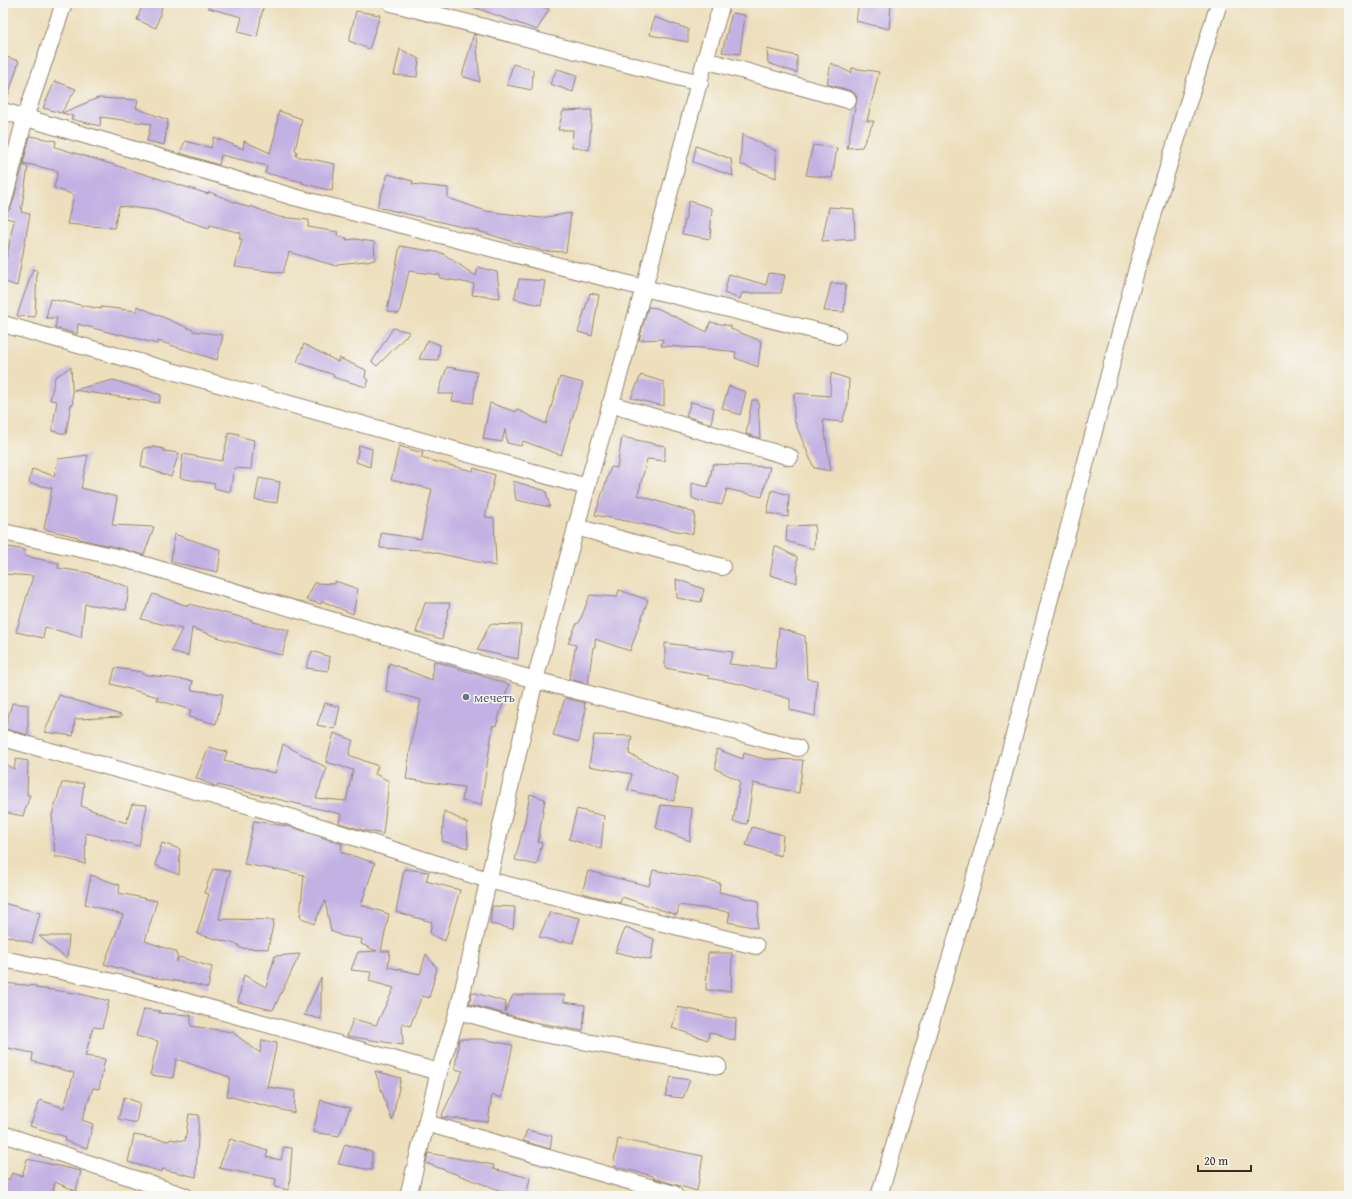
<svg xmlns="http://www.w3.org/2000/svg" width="1352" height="1199" viewBox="0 0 1352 1199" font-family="'Gentium Book Plus',serif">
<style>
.building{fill:#c3b1e3}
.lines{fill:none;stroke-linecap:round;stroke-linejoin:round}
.street-casing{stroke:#94846d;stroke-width:18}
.street{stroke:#fff;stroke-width:16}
.worship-dot{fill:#6b7280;stroke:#f6f6f2;stroke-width:1.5}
.labels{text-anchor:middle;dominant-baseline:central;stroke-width:3;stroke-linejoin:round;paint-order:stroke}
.worship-label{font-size:13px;fill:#5b616d;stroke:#f6f6f2;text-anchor:start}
</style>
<rect width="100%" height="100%" fill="#f6f6f2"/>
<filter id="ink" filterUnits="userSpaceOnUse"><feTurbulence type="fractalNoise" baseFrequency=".025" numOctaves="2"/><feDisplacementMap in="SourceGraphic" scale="8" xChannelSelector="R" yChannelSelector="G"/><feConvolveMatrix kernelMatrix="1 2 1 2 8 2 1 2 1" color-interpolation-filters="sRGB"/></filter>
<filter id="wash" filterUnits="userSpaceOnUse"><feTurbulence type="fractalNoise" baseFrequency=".012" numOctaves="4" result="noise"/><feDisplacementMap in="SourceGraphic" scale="16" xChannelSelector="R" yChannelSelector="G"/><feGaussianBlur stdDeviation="0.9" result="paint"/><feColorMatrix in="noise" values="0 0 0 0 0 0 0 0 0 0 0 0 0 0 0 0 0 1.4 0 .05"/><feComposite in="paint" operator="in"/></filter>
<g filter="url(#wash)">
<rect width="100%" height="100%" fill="#eddfbc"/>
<g id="blocks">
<g class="building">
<path d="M143 3H163L156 28 137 20Z"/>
<path d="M208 3H264L257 37 238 32 242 17 208 8Z"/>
<path d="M469 3H530L549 9 537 30 468 5Z"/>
<path d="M859 3H882L891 5 889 29 856 21Z"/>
<path d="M356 11 380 15 369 49 349 41Z"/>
<path d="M732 13 745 15 740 54 722 52Z"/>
<path d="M654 17 688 29V42L650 35Z"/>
<path d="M474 34 476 35 480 82 462 76Z"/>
<path d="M400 49 419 59 417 77 394 75Z"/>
<path d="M767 49 797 56V73L768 63Z"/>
<path d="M3 56 19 61 6 102 3 101Z"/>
<path d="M831 63 851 73 852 68 879 72 867 121H874L862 147 847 148 857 98 855 94 851 91 827 84Z"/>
<path d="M513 64 533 70 532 90 507 85Z"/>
<path d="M557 69 577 75 573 92 550 84Z"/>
<path d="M55 81 76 89 61 113 43 108Z"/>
<path d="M98 98 138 100 136 108 168 120 164 145 147 141 151 124 101 117 100 126 71 119 73 116 62 113Z"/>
<path d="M592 110 589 150 572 147 573 130H558L563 111Z"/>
<path d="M279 111 302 119 295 150 297 151 296 156 335 164 332 191 302 183 303 182 265 173 267 166 221 155 219 165 180 153 185 141 211 148 214 137 243 149 244 141 270 153 275 135Z"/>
<path d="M742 134 776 151V178L740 164Z"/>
<path d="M30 136 56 141 55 147 170 182 208 194 209 192 250 208V206L279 217 309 220 308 227 338 232 337 236 347 238 346 240 355 239 374 242 375 260 337 264 336 266 289 252 283 273 235 267 242 239H239L241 233 210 225 209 228 154 210 119 206 114 228 67 224 74 195 54 188 58 171 23 163Z"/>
<path d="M813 145 837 148 832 178 806 175Z"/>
<path d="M696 146 731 159 733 176 693 162Z"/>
<path d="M23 165 28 167 21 212 30 214 17 286 3 281V259H6L14 220 6 218V212L10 209 12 205Z"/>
<path d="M388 174 413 181 412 184 448 188V198L486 211 540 218 571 213 566 252 543 251 475 230 377 207Z"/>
<path d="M689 201 712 208 710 239 682 234Z"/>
<path d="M829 207 854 209 855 239 822 241Z"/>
<path d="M400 246 442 253 476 276 478 267 497 272 500 298 472 295 474 284 440 278V275L409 271 399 314 387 311Z"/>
<path d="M33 269 37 270 35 317 17 316Z"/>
<path d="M769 273 785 275 781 293H742L740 299 724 293 729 274 766 285Z"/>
<path d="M519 279 545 281 541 305 514 299Z"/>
<path d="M831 283 846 284 844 312 824 311Z"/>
<path d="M590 293 599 295 592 336 578 332Z"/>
<path d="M50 299 101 309V307L137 311V306L193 330V331L223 335 217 360 158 341V344L120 334 119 335 78 324 77 334 55 328 57 318H46Z"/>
<path d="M648 307 657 308 707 332 710 322 731 326V329L761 341 758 367 735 358 736 352 702 348 661 346 663 339 639 340Z"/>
<path d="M393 328 410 332 377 366 372 362Z"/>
<path d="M428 340 440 345 438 360 419 359Z"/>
<path d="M304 344 338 362 339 358 366 370 365 378 369 380 366 387 333 377 334 375 297 362Z"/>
<path d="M71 367 73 405 71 404 66 434 52 431 57 401 50 400 55 377Z"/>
<path d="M447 367 477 372 473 403 452 401 454 394H438Z"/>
<path d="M831 373 849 379 848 404 842 422 823 420 831 471 814 468 794 420V393L830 396Z"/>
<path d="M641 375 664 382V406L631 398Z"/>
<path d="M560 377 583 383 561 455 523 441 521 446 507 443 505 429 502 442 483 439 490 403 516 412V409L546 424Z"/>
<path d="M113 380 161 395 159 403 74 390Z"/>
<path d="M729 386 746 392 740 415 722 408Z"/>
<path d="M752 400H758L760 438 746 434Z"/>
<path d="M691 402 714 408 711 424 686 416Z"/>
<path d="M229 432 239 434 238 436 254 440 251 469 234 468 230 492 214 488 215 484 180 478 183 454 222 461Z"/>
<path d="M622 437 665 446V461L647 459 638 495 695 513 693 534 595 515 611 467 617 468Z"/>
<path d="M359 445 372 449 370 467 356 462Z"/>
<path d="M399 446 423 453 421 458 473 471 474 468 495 475 485 517 494 518 496 566 423 550 380 548 381 533 421 539 432 489 391 480Z"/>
<path d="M154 447 164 449V451L179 453 171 477 141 466 144 448Z"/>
<path d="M88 455 81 488 117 497 112 525 154 527 144 555 123 549 80 539H78V537L44 529 52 488 29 483 32 469 54 476 58 459Z"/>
<path d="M713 464 770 467 762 497 727 489 722 505 700 501 692 498V483L708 487Z"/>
<path d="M259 478 280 482 277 503 255 500Z"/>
<path d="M513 481 546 491 550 507 516 500Z"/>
<path d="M772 490 789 495 788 517 767 513Z"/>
<path d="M815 525 814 549 786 541 787 526Z"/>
<path d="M174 534 221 550 218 572 171 562Z"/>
<path d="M3 546 25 550 24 556 59 563 58 568 90 573V574L129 587 126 610 85 604 81 637 45 627 43 638 16 632 33 576 3 574Z"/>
<path d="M775 546 797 557V583L770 575Z"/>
<path d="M676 579 704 589 701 602 677 598Z"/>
<path d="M335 581 358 589 353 614 322 601 321 604 306 600 315 583 335 584Z"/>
<path d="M619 590 648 600 630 651 595 639V647H593L588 684 569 679 576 645 568 643 577 623H579L590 595 617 597Z"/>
<path d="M153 594 188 606 189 604 252 620V622L289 630 282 655 264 651 220 638 192 628 188 656 171 651 182 629 141 619Z"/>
<path d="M425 603H450L442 639 416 632Z"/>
<path d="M490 624 521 625 518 659 477 650Z"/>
<path d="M779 628 805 636 807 679 817 680 815 716 790 710V699L740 684 708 678 709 676 665 668V643L733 652 729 664 775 669Z"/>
<path d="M312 651 330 657 328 671 306 668Z"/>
<path d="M434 661 509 684 496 726 493 725 481 805 462 801 464 787 406 779 412 737 421 700 386 691 389 663 432 680Z"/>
<path d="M115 668 142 672V674L193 681 191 690 223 694 216 724 189 717 191 710 157 700 158 697 111 684Z"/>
<path d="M59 695 121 715V717L75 719 73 736 45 732Z"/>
<path d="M565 698 585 703 584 708H586L579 742 553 735Z"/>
<path d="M12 703 28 705V735L5 729Z"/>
<path d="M325 703 340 707 335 729 317 725Z"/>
<path d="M334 733 353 740 349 755 378 766 375 774 389 781 383 834 362 830 339 823 341 814 217 785V787L196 778 209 747 227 752 224 761 275 773 283 744 327 768 316 798 346 801 353 770 326 762Z"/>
<path d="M594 735 632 736 629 754 678 777 674 801 628 790 632 774 589 766Z"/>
<path d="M716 749 743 759 744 753 764 759 803 760 799 793 753 783 747 824 733 822 740 781 716 769Z"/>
<path d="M16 759 28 761 27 795H30L23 816 3 812V763L14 769Z"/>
<path d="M62 783H84L81 806 126 823 132 804 147 805 139 846 86 833 85 864 60 857H55L52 815Z"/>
<path d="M530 794 545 799 538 842 542 843 537 865 515 860 525 821Z"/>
<path d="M661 805 692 808 690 841 656 828Z"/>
<path d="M577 809 604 816 601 849 569 839Z"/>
<path d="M444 811 467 823 468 848 442 841Z"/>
<path d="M254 821 292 827 342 844 341 852 375 863 361 905 389 914 381 951H390L388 967 420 974 426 954 437 968 429 998 422 996 410 1026 402 1023 403 1045 347 1036 353 1019 376 1025 394 988 369 981 371 972 351 970 358 952 377 951 361 944 362 939 342 936 331 931 325 901 314 924 300 917 304 875 277 869V870L244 864Z"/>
<path d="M752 827 783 835 781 856 746 845Z"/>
<path d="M162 843 180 849 179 875 155 865Z"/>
<path d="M213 869 230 871 223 899 219 919 274 920 268 949 239 948V945L197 934 209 894 204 893Z"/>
<path d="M404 869 429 872 426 881 460 890 445 941 430 934 432 922 396 912Z"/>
<path d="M653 870 694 877 720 883 719 892 759 901 757 928 728 922 730 912 679 905 677 915 622 897 620 903 582 893 588 871 649 886Z"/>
<path d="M91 875 120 885 119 893 157 901 145 941 177 952V962L179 957 212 967 208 988 194 984 145 976 104 964 123 915 85 904Z"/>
<path d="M3 903 40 913 32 943 3 935Z"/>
<path d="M492 906 515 907 513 929 490 924Z"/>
<path d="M550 912 580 918 573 943 563 941V943L539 937Z"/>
<path d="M626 927 654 939 651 960 615 952Z"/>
<path d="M39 936H69L67 959Z"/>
<path d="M708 953H732L731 991 706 990Z"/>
<path d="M300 954 273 1010 238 1002 244 975 266 987 275 956Z"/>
<path d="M321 978V1019L304 1015Z"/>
<path d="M3 983 36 986V988L76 993 109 1001 102 1028 93 1027 85 1056 105 1059 99 1089 93 1088 82 1120 93 1124 87 1148 65 1141 66 1137 30 1126 40 1100 64 1108 74 1073 32 1061 33 1053 3 1047Z"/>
<path d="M472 992 506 1002 505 1012 513 995H565L564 1002 585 1005 583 1031 534 1022 469 1004Z"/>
<path d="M678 1007 736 1019 735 1041 709 1032 708 1040 672 1028Z"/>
<path d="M144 1009 160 1011 159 1013 191 1015V1026L232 1032 260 1053 262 1040 277 1043 267 1087 295 1091 294 1113 227 1096 230 1077 176 1059 173 1078 150 1075 158 1041 136 1036Z"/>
<path d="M459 1039H481L513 1045 501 1098 492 1095 488 1122 441 1117 463 1071 455 1069Z"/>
<path d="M375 1071 401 1078 392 1121Z"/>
<path d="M671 1077 690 1080 683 1098 665 1096Z"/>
<path d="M124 1097 140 1103 136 1123 118 1119Z"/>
<path d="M321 1100 350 1108 339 1136 313 1132Z"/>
<path d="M189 1114 199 1115 196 1177 162 1169V1172L128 1162 134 1135 169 1141 170 1139 185 1141Z"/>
<path d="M527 1130 552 1136 550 1149 523 1141Z"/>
<path d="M230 1139 268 1151 266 1157 281 1160 284 1147 292 1148 289 1190 275 1187 276 1179 219 1168Z"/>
<path d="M618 1139 703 1156 697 1191 653 1178V1176L613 1166Z"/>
<path d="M345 1144 372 1152V1170L338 1164Z"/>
<path d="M428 1153 494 1165 493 1169 530 1178 526 1196H515L426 1163Z"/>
<path d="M27 1159 81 1171 76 1191 55 1182 52 1196H3V1179L9 1180 12 1173 22 1176Z"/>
</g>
</g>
</g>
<g filter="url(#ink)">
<use href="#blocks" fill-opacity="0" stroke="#94846d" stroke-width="1"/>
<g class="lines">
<g class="street-casing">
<g id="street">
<path d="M391 3 700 83"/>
<path d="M705 60 848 100"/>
<path d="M3 111 294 197 644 288 837 336"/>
<path d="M3 203 25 118 64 3"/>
<path d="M3 324 587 487"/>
<path d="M610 404 790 457"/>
<path d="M576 527 722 567"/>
<path d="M3 532 121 558 535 680 798 748"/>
<path d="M3 738 287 816 488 880 756 946"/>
<path d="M3 959 123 984 439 1072"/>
<path d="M458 1011 538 1033 718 1066"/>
<path d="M426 1123 674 1194"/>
<path d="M3 1134 185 1196"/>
<path d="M408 1196 439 1072 458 1011 535 680 587 487 644 288 705 60 722 3"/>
<path d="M879 1196 992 819 1138 264 1219 3"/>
</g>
</g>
<use href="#street" class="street"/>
</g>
</g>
<circle class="worship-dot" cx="466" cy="697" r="4"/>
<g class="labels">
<g class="worship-label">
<text x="474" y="697">мечеть</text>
</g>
</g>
<rect width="1352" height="1199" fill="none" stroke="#f6f6f2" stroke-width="16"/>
<path d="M1198 1165v6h53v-6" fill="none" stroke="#3b2a1e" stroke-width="2"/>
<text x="1204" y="1165" font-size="12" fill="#3b2a1e" stroke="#f6f6f2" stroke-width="3" paint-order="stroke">20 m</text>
</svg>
